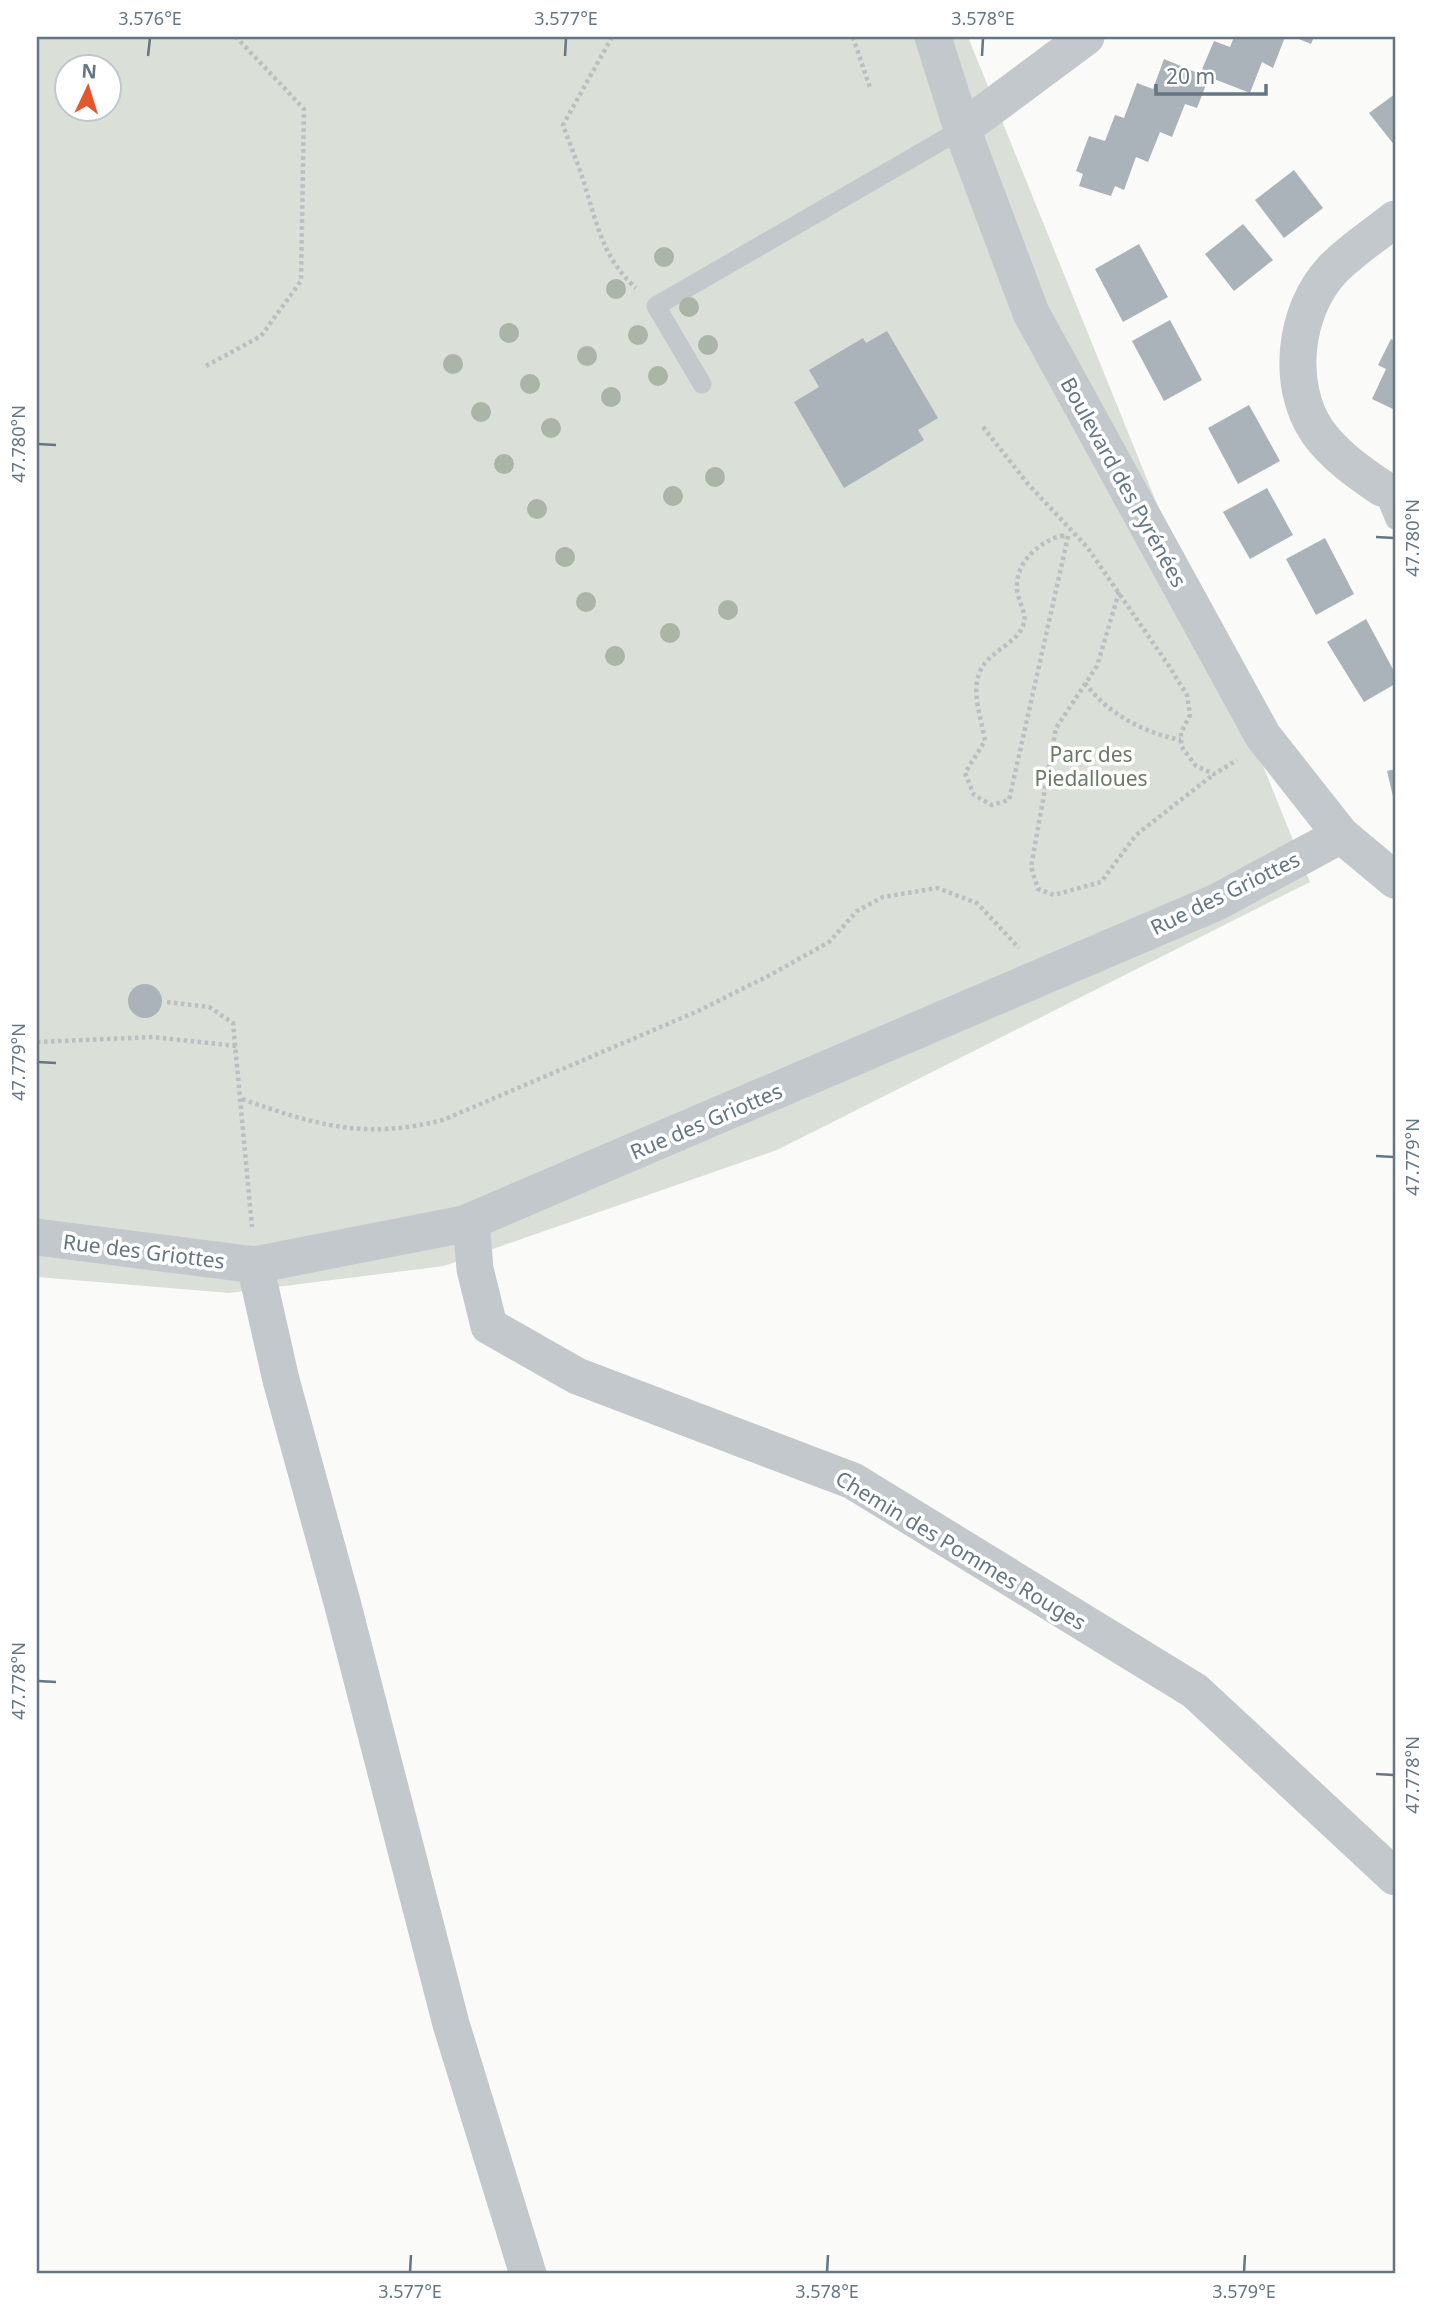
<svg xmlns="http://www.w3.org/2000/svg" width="1432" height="2311" viewBox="0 0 1432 2311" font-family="'Noto Sans',sans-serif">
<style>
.green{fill:#dadfd7;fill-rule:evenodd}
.building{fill:#aab3b9}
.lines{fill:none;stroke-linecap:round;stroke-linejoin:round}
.path{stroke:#bbbfc2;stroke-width:4.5;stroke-dasharray:3.5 3.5;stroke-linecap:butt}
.lane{stroke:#c3c8cc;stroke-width:19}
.street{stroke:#c3c8cc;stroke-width:37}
.tree{fill:#aab4a7}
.ticks{fill:none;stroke:#657683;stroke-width:2.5}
.labels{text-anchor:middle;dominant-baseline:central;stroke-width:7;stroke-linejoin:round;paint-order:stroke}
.street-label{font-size:21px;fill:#657683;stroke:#fff}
.park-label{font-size:21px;fill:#687a64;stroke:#fff}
.neatline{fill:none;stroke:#657683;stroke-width:2.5}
.ticks-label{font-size:18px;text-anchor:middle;fill:#657683}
</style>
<rect width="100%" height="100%" fill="#fafaf8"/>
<path class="green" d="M37 37H968L1310 882 777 1150 444 1266 229 1293 37 1277ZM66 66H108V108H66Z"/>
<g class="building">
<path d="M1234 37H1285L1273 68 1262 62 1250 93 1209 77 1197 108 1185 104 1172 137 1160 132 1148 162 1136 157 1124 190 1115 186 1111 196 1079 186 1083 174 1076 171 1089 136 1105 141 1115 115 1124 118 1137 83 1153 89 1164 59 1200 74 1214 41 1230 47Z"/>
<path d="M1294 37H1314L1311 44Z"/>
<path d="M1395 94V146L1369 113Z"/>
<path d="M1294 170 1323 208 1284 238 1255 200Z"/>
<path d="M1243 224 1273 260 1234 291 1205 254Z"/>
<path d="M1139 244 1168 297 1123 322 1095 269Z"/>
<path d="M1170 320 1202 380 1164 401 1132 341Z"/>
<path d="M887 331 938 418 918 430 924 440 844 488 794 402 819 387 809 370 863 338 866 343Z"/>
<path d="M1391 339 1395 341V410L1372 399 1386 369 1378 365Z"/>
<path d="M1249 405 1280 461 1238 484 1208 428Z"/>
<path d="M1267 488 1293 535 1250 559 1223 512Z"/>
<path d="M1325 538 1354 594 1316 615 1286 559Z"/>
<path d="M1366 619 1395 673V684L1364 702 1327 642Z"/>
<path d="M1395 769V801H1394L1387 771Z"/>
<circle cx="145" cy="1001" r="17"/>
</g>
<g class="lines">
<g class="path">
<path d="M612 37 563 125C571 148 581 170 587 193 599 231 605 260 636 288"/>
<path d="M853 37 870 88"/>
<path d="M206 366 261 336 301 281 304 109 236 37"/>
<path d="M983 427 1028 484 1087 547 1169 666 1187 695 1190 715 1181 733V746L1196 766 1214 774 1237 760"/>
<path d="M1061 536H1068L1065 550 1009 800 992 805 974 795 965 773 985 741C980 711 965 678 992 656 1001 648 1015 640 1021 630 1029 617 1021 608 1018 595 1011 567 1037 542 1061 536Z"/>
<path d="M1119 592 1097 666 1056 728 1031 867 1038 889 1054 895 1101 882 1136 835 1214 774"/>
<path d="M1085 683C1108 714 1144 733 1181 740"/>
<path d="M167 1002 209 1007 233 1023 252 1227"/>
<path d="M37 1042 153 1037 236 1046"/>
<path d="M242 1099C316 1125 364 1140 443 1120L698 1011 772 974 829 942 857 911 883 897 937 888 977 903 1019 948"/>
</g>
<g class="lane">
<path d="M702 384 656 306 962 129"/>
<path d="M1382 488 1395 520"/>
</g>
<g class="street">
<path d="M933 37 962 129 1031 313 1263 736 1341 835 1395 880"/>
<path d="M962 129 1086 37"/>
<path d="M1382 488C1358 472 1334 455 1317 431 1286 385 1294 311 1332 270 1350 251 1375 235 1395 219"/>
<path d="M471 1221 475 1269 489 1326 577 1376 853 1481 1195 1691 1395 1877"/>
<path d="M37 1237 255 1265 464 1224 1217 902 1341 835"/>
<path d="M255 1265 281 1380 342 1602 451 2024 528 2274"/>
</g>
</g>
<g class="tree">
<circle cx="664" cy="257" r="10"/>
<circle cx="616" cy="289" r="10"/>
<circle cx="689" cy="307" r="10"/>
<circle cx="509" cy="333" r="10"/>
<circle cx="638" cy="335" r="10"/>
<circle cx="708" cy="345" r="10"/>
<circle cx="587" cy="356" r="10"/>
<circle cx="453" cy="364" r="10"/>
<circle cx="658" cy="376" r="10"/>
<circle cx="530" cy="384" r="10"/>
<circle cx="611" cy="397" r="10"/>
<circle cx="481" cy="412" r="10"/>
<circle cx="551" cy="428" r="10"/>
<circle cx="504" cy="464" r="10"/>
<circle cx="715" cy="477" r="10"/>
<circle cx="673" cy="496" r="10"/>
<circle cx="537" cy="509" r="10"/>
<circle cx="565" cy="557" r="10"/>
<circle cx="586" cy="602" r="10"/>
<circle cx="728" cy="610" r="10"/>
<circle cx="670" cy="633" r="10"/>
<circle cx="615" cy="656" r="10"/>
</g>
<path class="ticks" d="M148 56 150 38M565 56 566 38M982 56 983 38M38 444 56 445M1376 537 1394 538M38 1062 56 1063M1376 1156 1394 1157M38 1681 56 1682M1376 1774 1394 1775M410 2272 411 2255M827 2272 828 2255M1244 2272 1245 2255"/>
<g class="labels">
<g class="street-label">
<text transform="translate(1124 482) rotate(61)">Boulevard des Pyrénées</text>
<text transform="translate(1225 893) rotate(-26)">Rue des Griottes</text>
<text transform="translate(706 1121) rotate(-23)">Rue des Griottes</text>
<text transform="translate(144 1251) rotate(7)">Rue des Griottes</text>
<text transform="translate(961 1550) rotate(31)">Chemin des Pommes Rouges</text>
</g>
<g class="park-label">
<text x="1091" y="754">Parc des<tspan x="1091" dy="24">Piedalloues</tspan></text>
</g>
</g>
<rect width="1432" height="2311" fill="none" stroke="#ffffff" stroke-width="77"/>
<g transform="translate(88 88) rotate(4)"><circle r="33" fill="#ffffff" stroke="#c1c8cd" stroke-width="2"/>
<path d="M0-5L12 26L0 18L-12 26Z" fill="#e4572e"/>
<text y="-10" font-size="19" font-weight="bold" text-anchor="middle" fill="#657683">N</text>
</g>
<path d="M1156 84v10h110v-10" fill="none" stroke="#657683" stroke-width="3.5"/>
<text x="1166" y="84" font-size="21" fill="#657683" stroke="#ffffff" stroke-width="5" paint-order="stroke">20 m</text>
<rect x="38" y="38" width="1356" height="2234" class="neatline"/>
<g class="ticks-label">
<text x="150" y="25">3.576°E</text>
<text x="566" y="25">3.577°E</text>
<text x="983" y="25">3.578°E</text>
<text transform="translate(19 444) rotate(-90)" y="6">47.780°N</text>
<text transform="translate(1413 538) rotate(-90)" y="6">47.780°N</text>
<text transform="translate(19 1062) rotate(-90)" y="6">47.779°N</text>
<text transform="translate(1413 1157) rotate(-90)" y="6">47.779°N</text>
<text transform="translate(19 1681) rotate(-90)" y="6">47.778°N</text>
<text transform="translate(1413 1775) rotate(-90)" y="6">47.778°N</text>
<text x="410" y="2298">3.577°E</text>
<text x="827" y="2298">3.578°E</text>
<text x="1244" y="2298">3.579°E</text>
</g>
</svg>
